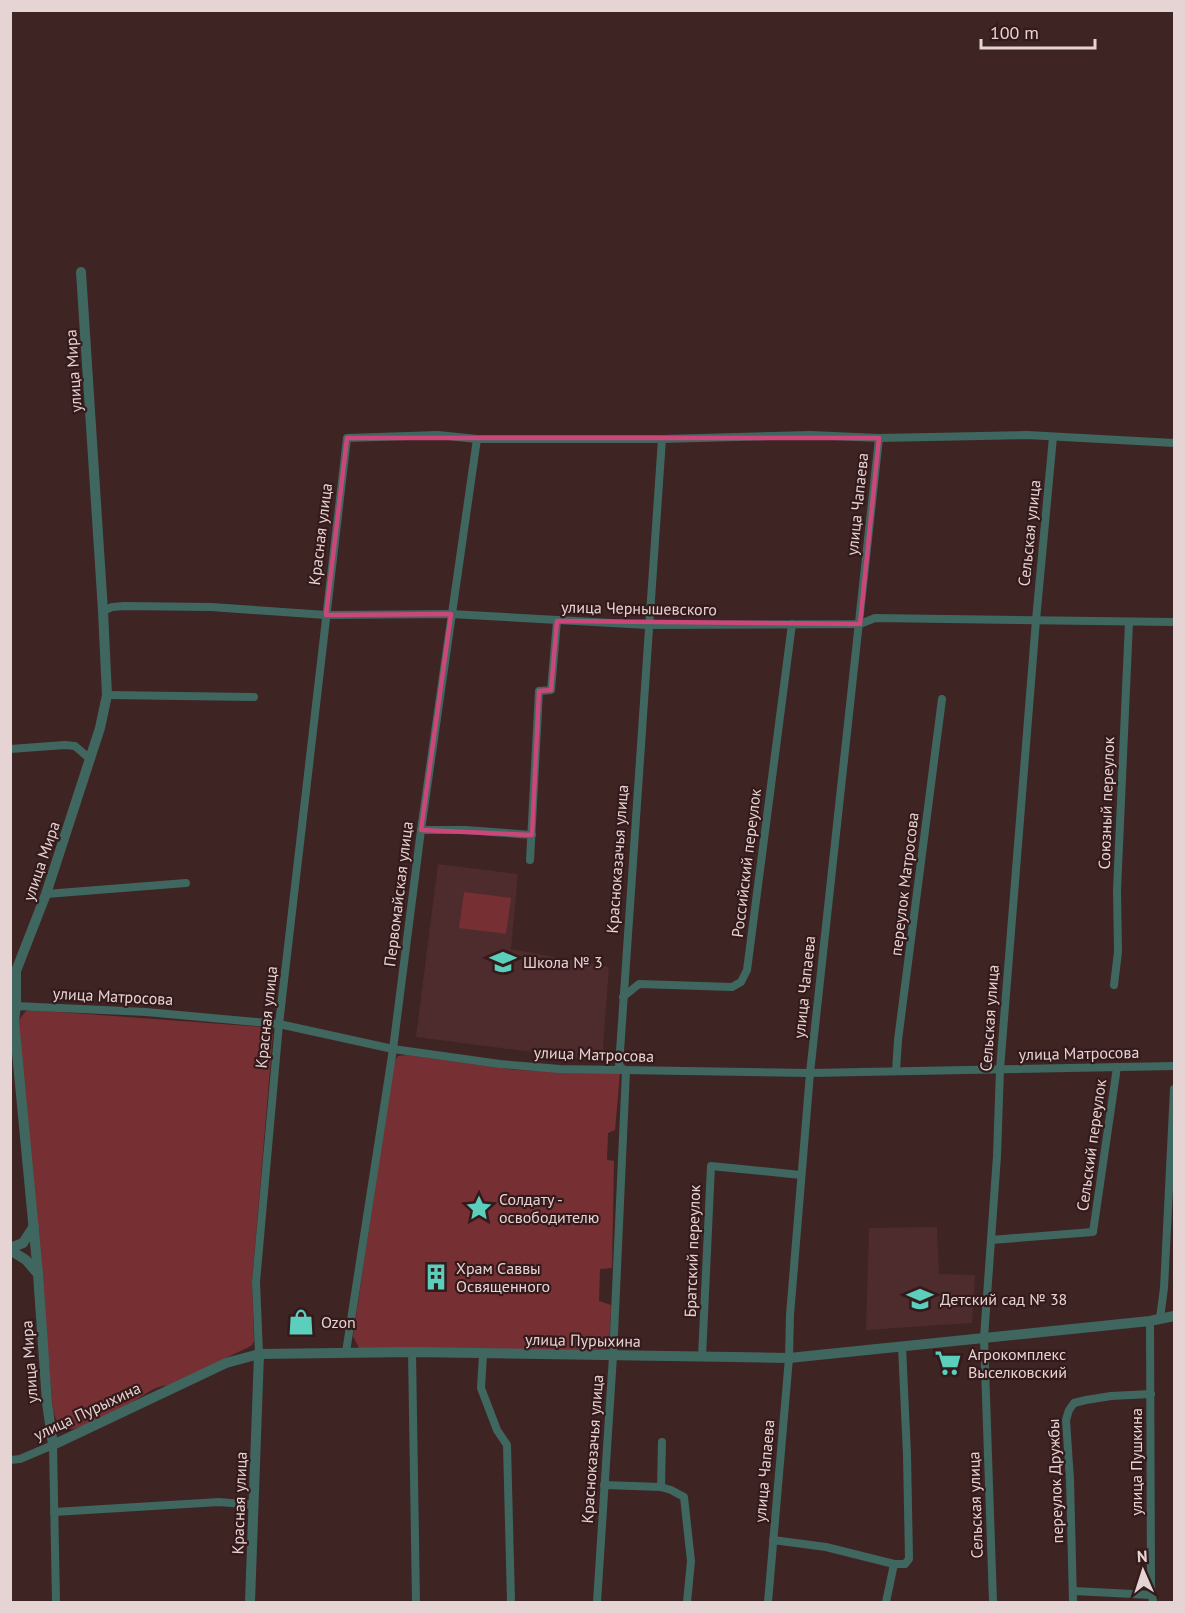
<svg xmlns="http://www.w3.org/2000/svg" width="1185" height="1613" viewBox="0 0 1185 1613" font-family="'PT Sans',sans-serif">
<style>
.built{fill:#4e2b2c}
.green{fill:#763033}
.lines{fill:none;stroke-linecap:round;stroke-linejoin:round}
.minor{stroke:#3f675f;stroke-width:8}
.tertiary{stroke:#3f675f;stroke-width:10}
.marked{fill:none;stroke:#cb4779;stroke-width:4.5;stroke-linejoin:round}
.labels{text-anchor:middle;dominant-baseline:central;stroke-width:4.5;stroke-linejoin:round;paint-order:stroke}
.street-label{font-size:16px;fill:#e6d3d3;stroke:#341a1b}
.poi-label{font-size:16px;fill:#e6d3d3;stroke:#341a1b;text-anchor:start}
</style>
<rect width="100%" height="100%" fill="#3f2424"/>
<g class="built">
<path d="M438 864 518 874 511 949 609 967 602 1061 416 1037Z"/>
<path d="M937 1227 939 1274 975 1275 972 1323 866 1330 869 1228Z"/>
</g>
<g class="green">
<path d="M464 892 511 898 506 934 459 928Z"/>
<path d="M31 1010 264 1027 268 1028 273 1034 252 1282 254 1341 252 1345 247 1348 169 1385C154 1386 146 1394 134 1401 118 1411 91 1425 73 1429 60 1428 56 1422 53 1410L18 1021 26 1011Z"/>
<path d="M407 1055 515 1070 620 1073 615 1130 608 1133 607 1160 614 1161 612 1268 600 1269 599 1301 611 1305 609 1350 359 1348 353 1336 394 1062 398 1056Z"/>
</g>
<g class="lines">
<g class="minor">
<path d="M103 611 112 607 124 606 211 607 326 615 451 614 648 625 860 624 875 618 1174 622"/>
<path d="M107 695 254 697"/>
<path d="M10 749 65 745 75 746 90 759"/>
<path d="M421 830H465L532 835"/>
<path d="M530 860 539 691 551 690 557 621"/>
<path d="M46 894 186 883"/>
<path d="M1114 985 1118 952 1117 890 1129 622"/>
<path d="M623 997 639 984 732 987 741 982 747 970 792 624"/>
<path d="M16 1006 146 1012 279 1024 393 1049 500 1064 560 1069 810 1073 1174 1066"/>
<path d="M896 1071 898 1040 942 699"/>
<path d="M991 1240 1093 1232 1117 1067"/>
<path d="M1160 1318 1164 1288 1174 1089"/>
<path d="M1150 1321 1151 1587 1153 1602"/>
<path d="M346 1352 393 1049 421 830 477 439"/>
<path d="M412 1352 416 1602"/>
<path d="M259 1354 256 1282 279 1024 347 438 438 435 477 439H662L811 435 879 438 1027 435 1174 443"/>
<path d="M483 1354 481 1388 497 1430 507 1445 511 1602"/>
<path d="M702 1357 711 1166 801 1175"/>
<path d="M662 1442 661 1487 671 1490 684 1497 691 1561 687 1602"/>
<path d="M10 1460 20 1459 53 1445 56 1602"/>
<path d="M604 1485 661 1487"/>
<path d="M54 1512 219 1502 254 1505"/>
<path d="M773 1540 826 1547 894 1564"/>
<path d="M1074 1591 1152 1595"/>
<path d="M597 1602 613 1356 626 1071 619 1066 662 439"/>
<path d="M768 1602 789 1358 790 1315 810 1073 879 438"/>
<path d="M886 1602 894 1564H905L909 1559 907 1455 902 1346"/>
<path d="M993 1602 984 1338 997 1156 1000 1069 1036 620 1053 437"/>
<path d="M1073 1602 1070 1480 1066 1420 1069 1410 1074 1403 1086 1400 1111 1396 1151 1394"/>
</g>
<g class="tertiary">
<path d="M81 272 103 611 107 695 100 728 46 894 16 971V1006L14 1021 38 1274 47 1403 53 1445 226 1363 259 1354 412 1352 789 1358 1150 1321 1174 1316"/>
<path d="M10 1248 23 1243 34 1226"/>
<path d="M10 1250 26 1260 38 1274"/>
<path d="M250 1602 259 1354"/>
</g>
</g>
<path class="marked" d="M347 438H879L860 624 557 621 551 690 539 691 532 835 421 830 451 614 326 615Z"/>
<defs>
<g id="school-bare" transform="scale(2.07)"><path d="M0-5L7-2L0 1L-7-2ZM-4 1L0 2.5L4 1V4Q0 6-4 4Z" fill="#5bcebc" stroke="#341a1b" stroke-width="2.5" paint-order="stroke"/></g>
<g id="sight-bare" transform="scale(2.07)"><path d="M0-6L1.8-2.2L6-1.7L2.9 1.2L3.7 5.4L0 3.3L-3.7 5.4L-2.9 1.2L-6-1.7L-1.8-2.2Z" fill="#5bcebc" stroke="#341a1b" stroke-width="2.5" paint-order="stroke"/></g>
<g id="building-bare" transform="scale(2.07)"><path d="M-4-6H4V6H1V3H-1V6H-4ZM-2.5-4.3h1.7v1.8h-1.7ZM.8-4.3h1.7v1.8H.8ZM-2.5-1h1.7V.8h-1.7ZM.8-1h1.7V.8H.8Z" fill="#5bcebc" stroke="#341a1b" stroke-width="2.5" paint-order="stroke"/></g>
<g id="shop-bare" transform="scale(2.07)"><path d="M-5-2.5h2.3a2.7 3.5 0 0 1 5.4 0H5L5.5 6h-11ZM-1.5-2.5h3a1.5 2.3 0 0 0-3 0Z" fill="#5bcebc" stroke="#341a1b" stroke-width="2.5" paint-order="stroke"/></g>
<g id="supermarket-bare" transform="scale(2.07)"><path d="M-6-5.5h2.5l.6 2H6L4.5 2H-2.5L-4.4-4H-6ZM-1.5 3.2a1.3 1.3 0 1 0 .1 0ZM3 3.2a1.3 1.3 0 1 0 .1 0Z" fill="#5bcebc" stroke="#341a1b" stroke-width="2.5" paint-order="stroke"/></g>
</defs>
<g fill-rule="evenodd">
<use href="#school-bare" x="503" y="962"/>
<use href="#sight-bare" x="479" y="1208"/>
<use href="#building-bare" x="436" y="1277"/>
<use href="#school-bare" x="920" y="1299"/>
<use href="#shop-bare" x="301" y="1322"/>
<use href="#supermarket-bare" x="948" y="1363"/>
</g>
<g class="labels">
<g class="street-label">
<text transform="translate(73 371) rotate(-94)">улица Мира</text>
<text transform="translate(857 504) rotate(-84)">улица Чапаева</text>
<text transform="translate(1029 533) rotate(-84)">Сельская улица</text>
<text transform="translate(320 534) rotate(-83)">Красная улица</text>
<text transform="translate(639 608) rotate(1)">улица Чернышевского</text>
<text transform="translate(1106 803) rotate(-88)">Союзный переулок</text>
<text transform="translate(617 859) rotate(-86)">Красноказачья улица</text>
<text transform="translate(41 861) rotate(-71)">улица Мира</text>
<text transform="translate(746 863) rotate(-83)">Российский переулок</text>
<text transform="translate(904 884) rotate(-83)">переулок Матросова</text>
<text transform="translate(398 894) rotate(-83)">Первомайская улица</text>
<text transform="translate(804 987) rotate(-84)">улица Чапаева</text>
<text transform="translate(113 996) rotate(3)">улица Матросова</text>
<text transform="translate(266 1017) rotate(-84)">Красная улица</text>
<text transform="translate(989 1018) rotate(-86)">Сельская улица</text>
<text transform="translate(1079 1053) rotate(-1)">улица Матросова</text>
<text transform="translate(594 1054) rotate(2)">улица Матросова</text>
<text transform="translate(1091 1145) rotate(-82)">Сельский переулок</text>
<text transform="translate(692 1251) rotate(-88)">Братский переулок</text>
<text transform="translate(583 1340) rotate(1)">улица Пурыхина</text>
<text transform="translate(29 1362) rotate(-94)">улица Мира</text>
<text transform="translate(87 1411) rotate(-25)">улица Пурыхина</text>
<text transform="translate(592 1449) rotate(-86)">Красноказачья улица</text>
<text transform="translate(1136 1462) rotate(-90)">улица Пушкина</text>
<text transform="translate(764 1471) rotate(-85)">улица Чапаева</text>
<text transform="translate(1055 1481) rotate(-92)">переулок Дружбы</text>
<text transform="translate(239 1503) rotate(-88)">Красная улица</text>
<text transform="translate(975 1505) rotate(-92)">Сельская улица</text>
</g>
<g class="poi-label">
<text x="523" y="962">Школа № 3</text>
<text x="499" y="1199">Солдату -<tspan x="499" dy="18">освободителю</tspan></text>
<text x="456" y="1268">Храм Саввы<tspan x="456" dy="18">Освященного</tspan></text>
<text x="940" y="1299">Детский сад № 38</text>
<text x="321" y="1322">Ozon</text>
<text x="968" y="1354">Агрокомплекс<tspan x="968" dy="18">Выселковский</tspan></text>
</g>
</g>
<rect width="1185" height="1613" fill="none" stroke="#e6d3d3" stroke-width="24"/>
<g transform="translate(1143 1571) rotate(357)" stroke="#341a1b" stroke-width="4.5" paint-order="stroke">
<path d="M0-4.5L10 22L0 15L-10 22Z" fill="#e6d3d3"/>
<text y="-9" font-size="16" font-weight="bold" text-anchor="middle" fill="#e6d3d3">N</text>
</g>
<path d="M981 39v9h114v-9" fill="none" stroke="#e6d3d3" stroke-width="3"/>
<text x="990" y="39" font-size="18" fill="#e6d3d3" stroke="#341a1b" stroke-width="4.5" paint-order="stroke">100 m</text>
</svg>
